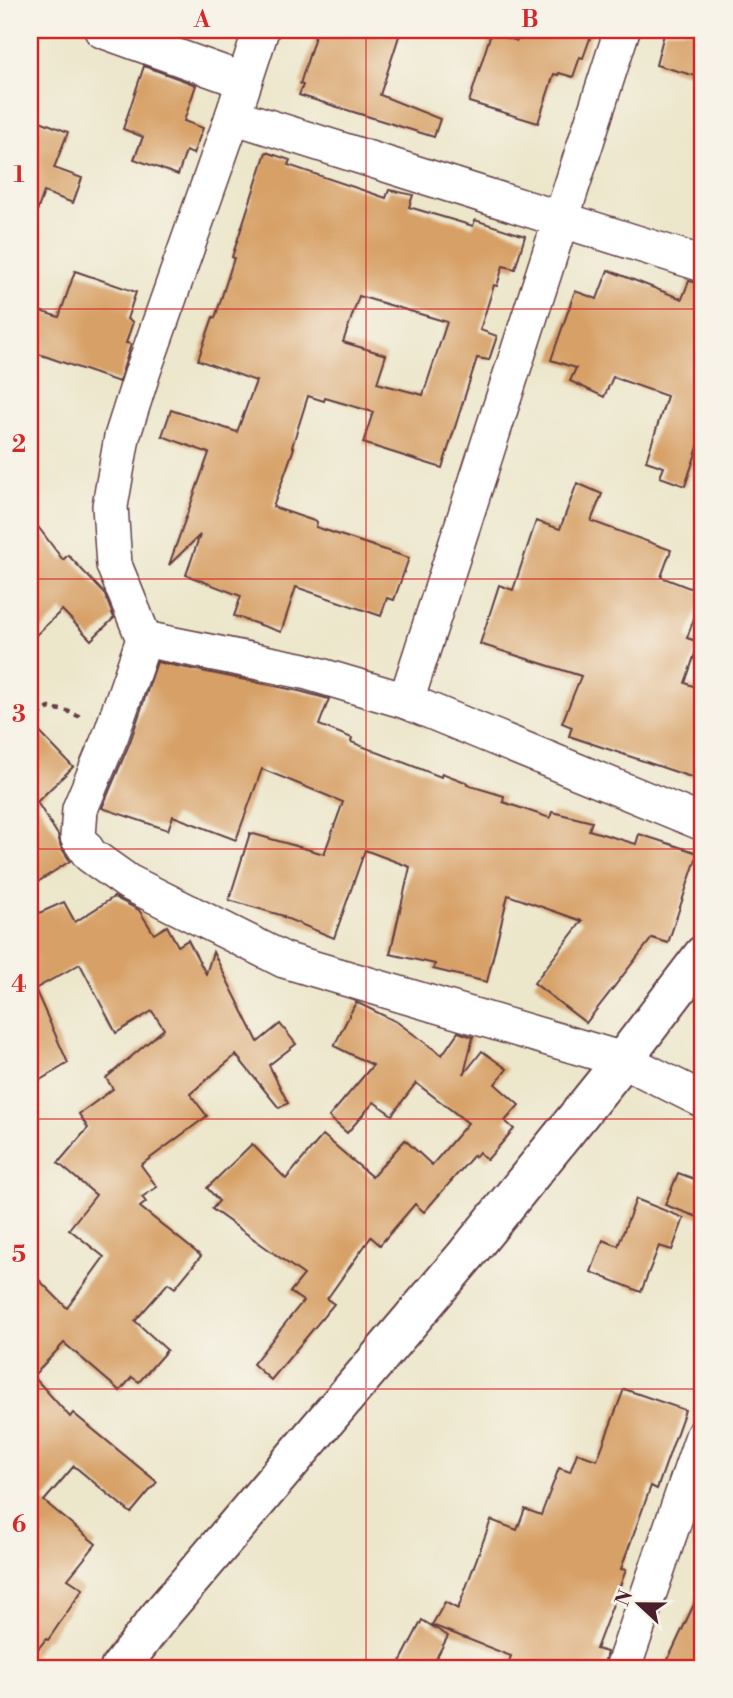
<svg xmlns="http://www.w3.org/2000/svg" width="733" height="1698" viewBox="0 0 733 1698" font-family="'Libre Bodoni',serif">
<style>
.building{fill:#d7a066;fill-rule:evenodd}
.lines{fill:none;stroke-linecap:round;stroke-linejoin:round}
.street-casing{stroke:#623d43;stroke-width:38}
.secondary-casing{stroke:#623d43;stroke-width:42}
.path{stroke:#623d43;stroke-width:4.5;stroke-dasharray:5 5;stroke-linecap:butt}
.street{stroke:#fff;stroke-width:35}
.secondary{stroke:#fff;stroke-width:38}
.grid{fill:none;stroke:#d62828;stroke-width:2;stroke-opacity:0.55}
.neatline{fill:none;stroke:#d62828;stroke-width:2.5}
.grid-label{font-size:23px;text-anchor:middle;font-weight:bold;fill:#d62828}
</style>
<rect width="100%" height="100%" fill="#f7f3e8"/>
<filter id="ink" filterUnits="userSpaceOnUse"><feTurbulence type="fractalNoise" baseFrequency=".0143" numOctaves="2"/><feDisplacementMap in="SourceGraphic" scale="14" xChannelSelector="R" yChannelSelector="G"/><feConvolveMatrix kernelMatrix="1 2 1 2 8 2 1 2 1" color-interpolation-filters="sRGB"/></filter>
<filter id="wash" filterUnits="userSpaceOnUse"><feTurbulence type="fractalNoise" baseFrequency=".00686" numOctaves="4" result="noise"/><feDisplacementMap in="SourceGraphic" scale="28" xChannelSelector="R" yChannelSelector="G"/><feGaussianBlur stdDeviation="1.57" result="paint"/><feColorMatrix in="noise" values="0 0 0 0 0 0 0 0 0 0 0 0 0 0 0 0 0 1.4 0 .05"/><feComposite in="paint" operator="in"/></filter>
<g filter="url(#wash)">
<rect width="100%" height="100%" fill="#ece6cb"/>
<g id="blocks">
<g class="building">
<path d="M317 30H401L380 95 440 119 434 137 299 95 303 85 300 84Z"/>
<path d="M521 30H593L583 58 580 57 573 77 559 73 558 75 554 74 538 123 469 102 491 33 517 41Z"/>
<path d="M665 30H703V78L656 65Z"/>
<path d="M144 66 196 85 184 121 203 128 193 154 186 151 178 175 134 159 143 137 123 129Z"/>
<path d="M30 117 68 132 54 168 82 178 73 203 44 192 32 225 30 224Z"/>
<path d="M266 152 290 160 288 165 386 198 389 190 413 195 409 207 473 226 475 220 525 236 515 269 503 266 497 286 494 285 480 330 497 336 489 360 477 358 442 468 363 443 373 412 325 398 324 401 308 396 292 447 294 448 273 507 317 522 316 527 409 558 394 600 387 598 381 616 296 587 281 632 234 616 241 596 186 575 200 535 169 565 209 453 162 436 171 410 237 432 256 381 198 360 213 317 215 318 234 258 232 257ZM359 296 447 322 423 395 377 383 386 355 343 342Z"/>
<path d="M608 270 682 299 689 281 703 284V432L685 486 660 477 664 467 646 461 667 396 613 377 604 397 570 381 576 368 551 360 575 291 597 299Z"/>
<path d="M75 271 136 292 127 319 133 322 126 343 131 344 119 382 30 351V308L59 317Z"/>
<path d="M577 483 602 494 591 521 671 550 661 577 703 593 687 638 699 642 685 683 701 689 697 703 703 705V781L569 736 572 727 562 723 581 676 480 644 499 585 513 590 536 521 560 529Z"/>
<path d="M30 516 63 560 68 555 104 593 114 618 91 640 62 610 30 641Z"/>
<path d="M157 662 299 691 329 699 319 725 352 738 351 742 441 777 442 773 468 783 467 785 504 796 503 802 550 818 552 812 592 822 589 830 636 844 639 834 698 853 668 943 652 938 586 1023 534 983 582 921 508 895 487 982 433 969 435 964 390 954 410 867 365 850 334 938 283 917 284 916 229 900 250 833 324 854 343 802 262 769 236 840 173 816 168 830 102 808 130 742Z"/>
<path d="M30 722 73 767 37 802 58 835 61 847 70 861 30 887Z"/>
<path d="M114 897 139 910 154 934 167 926 178 946 188 940 206 974 213 952 258 1042 280 1024 296 1044 269 1065 288 1103 279 1108 236 1055 190 1094 207 1116 141 1165 157 1187 142 1197 146 1202 140 1207 201 1256 175 1288 168 1283 135 1321 167 1350 139 1382 132 1377 120 1391 64 1343 33 1376 70 1417 73 1413 157 1482 131 1513 74 1466 44 1501 96 1544 68 1579 83 1589 48 1640 46 1639 30 1659V1271L67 1308 104 1257 69 1229 96 1195 58 1163 88 1128 79 1114 113 1089 106 1078 164 1029 152 1011 116 1033 80 964 35 989 68 1063 30 1086V917L64 902 75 922Z"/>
<path d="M356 1002 397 1022 442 1055 458 1032 473 1037 464 1074 482 1051 507 1069 495 1084 519 1105 505 1121 514 1129 487 1160 479 1152 475 1157 474 1155 424 1212 415 1204 380 1245 371 1237 327 1299 334 1304 271 1380 253 1364 303 1301 290 1292 304 1275 212 1209 219 1201 207 1188 252 1144 286 1179 323 1135 372 1177 405 1140 432 1165 468 1123 416 1083 392 1115 374 1102 347 1133 329 1117 373 1065 334 1046Z"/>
<path d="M678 1173 703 1182V1219L665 1205Z"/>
<path d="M636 1199 684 1218 672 1250 659 1246 641 1292 591 1272 603 1240 618 1246Z"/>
<path d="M624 1389 685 1410 657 1489 651 1486 621 1569 626 1570 596 1649 607 1652 603 1668H507L511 1656 432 1625 445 1602 458 1609 491 1520 517 1530 525 1509 541 1515 559 1468 570 1472 577 1453 597 1460Z"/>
<path d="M703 1585V1668H664Z"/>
<path d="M422 1620 448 1636 431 1668H397Z"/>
</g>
</g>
</g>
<g filter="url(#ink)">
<use href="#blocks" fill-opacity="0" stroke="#623d43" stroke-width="2"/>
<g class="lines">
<g class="street-casing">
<g id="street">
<path d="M102 30 244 81"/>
<path d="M261 30 233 116 143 371 122 437 110 506 114 565 144 639 111 735 80 809 78 837 90 855 128 882 284 960 623 1060 703 1100"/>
<path d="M233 116 703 264"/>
<path d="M144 639 304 671 406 701 703 823"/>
<path d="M406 701 622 30"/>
<path d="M623 1668 703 1436"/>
</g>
</g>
<g class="secondary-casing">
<path id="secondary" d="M120 1668 158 1618 466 1255 623 1060 703 955"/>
</g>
<path class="path" d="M30 721 49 708 67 711 83 718"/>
<use href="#street" class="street"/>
<use href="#secondary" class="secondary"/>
</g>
</g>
<path class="grid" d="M366 30V1668M30 309H703M30 579H703M30 849H703M30 1119H703M30 1389H703"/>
<rect width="733" height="1698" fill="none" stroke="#f7f3e8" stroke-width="77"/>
<g transform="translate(639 1604) rotate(292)" stroke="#f7f3e8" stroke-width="5" paint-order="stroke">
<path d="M0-5L12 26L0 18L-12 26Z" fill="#4a1f2b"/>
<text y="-10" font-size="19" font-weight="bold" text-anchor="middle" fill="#4a1f2b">N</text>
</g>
<rect x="38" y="38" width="656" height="1622" class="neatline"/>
<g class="grid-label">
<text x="202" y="27">A</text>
<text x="530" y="27">B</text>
<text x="19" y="182">1</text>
<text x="19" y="452">2</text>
<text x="19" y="722">3</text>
<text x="19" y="992">4</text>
<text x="19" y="1262">5</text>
<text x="19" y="1532">6</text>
</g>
</svg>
